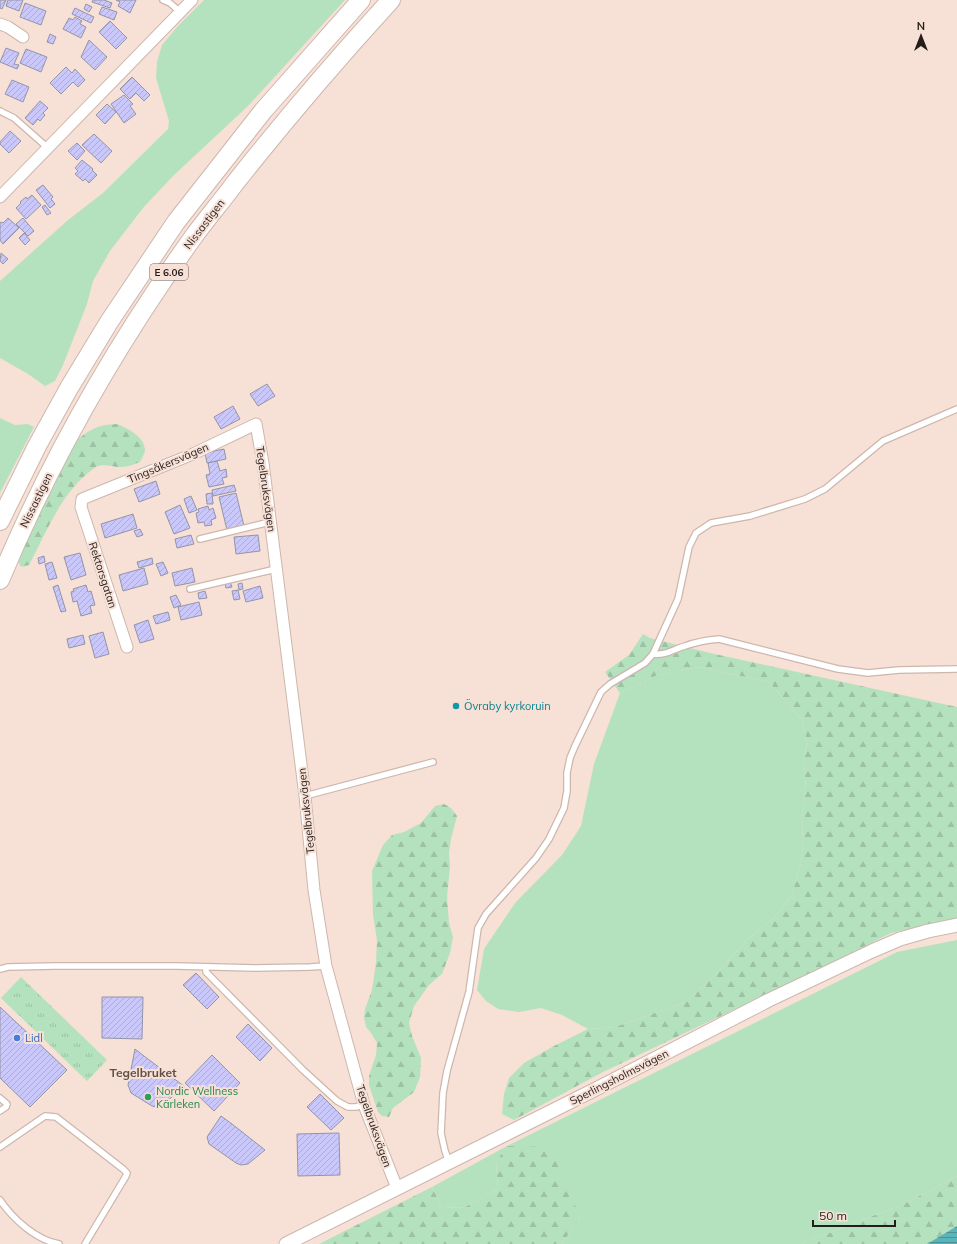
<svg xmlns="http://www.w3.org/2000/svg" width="957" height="1244" viewBox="0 0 957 1244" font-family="Mulish,sans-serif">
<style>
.grass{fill:#b5e2be}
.forest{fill:url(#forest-firs)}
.park{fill:url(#park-tufts)}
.water{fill:url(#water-rules)}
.building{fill:url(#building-hatch);stroke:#9494a7}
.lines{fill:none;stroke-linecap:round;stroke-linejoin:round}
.service-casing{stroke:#cdb7ad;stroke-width:8}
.minor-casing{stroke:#cdb7ad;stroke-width:13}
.tertiary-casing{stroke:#cdb7ad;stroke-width:15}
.trunk-casing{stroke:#cdb7ad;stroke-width:20}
.service{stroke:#fff;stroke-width:5.5}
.minor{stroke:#fff;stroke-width:11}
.tertiary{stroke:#fff;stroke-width:13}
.trunk{stroke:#fff;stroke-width:18}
.culture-dot{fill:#0f9aa8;stroke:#f7e0d6;stroke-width:1.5}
.shop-dot{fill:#3f7fe0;stroke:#f7e0d6;stroke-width:1.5}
.leisure-dot{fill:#2e9e5b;stroke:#f7e0d6;stroke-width:1.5}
.labels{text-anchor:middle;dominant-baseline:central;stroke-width:4;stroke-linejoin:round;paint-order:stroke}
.shield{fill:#f7e0d6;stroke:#645852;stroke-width:1}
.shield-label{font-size:10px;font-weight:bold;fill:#251d1a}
.street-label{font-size:11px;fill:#251d1a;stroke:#f7e0d6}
.culture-label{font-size:11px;fill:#0d838f;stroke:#f7e0d6;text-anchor:start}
.shop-label{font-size:11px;fill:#366cbe;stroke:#f7e0d6;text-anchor:start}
.leisure-label{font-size:11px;fill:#27864d;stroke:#f7e0d6;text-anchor:start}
.neighbourhood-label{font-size:12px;font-weight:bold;fill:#625047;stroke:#f7e0d6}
</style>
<defs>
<pattern id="forest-firs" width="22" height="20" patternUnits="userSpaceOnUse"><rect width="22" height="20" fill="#b5e2be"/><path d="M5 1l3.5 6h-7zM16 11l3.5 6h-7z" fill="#9cc1a3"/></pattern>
<pattern id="park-tufts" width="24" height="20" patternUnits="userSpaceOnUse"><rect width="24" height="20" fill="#b5e2be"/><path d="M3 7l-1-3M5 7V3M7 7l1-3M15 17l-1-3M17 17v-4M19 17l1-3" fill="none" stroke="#9cc1a3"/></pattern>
<pattern id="water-rules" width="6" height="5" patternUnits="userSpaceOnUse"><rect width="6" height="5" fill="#58b6bb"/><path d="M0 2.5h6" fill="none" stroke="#499397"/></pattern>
<pattern id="building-hatch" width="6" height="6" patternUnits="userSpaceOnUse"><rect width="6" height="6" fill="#cac8fb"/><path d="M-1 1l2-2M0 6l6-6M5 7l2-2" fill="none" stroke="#adabd7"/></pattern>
</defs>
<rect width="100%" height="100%" fill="#f7e0d6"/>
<g class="grass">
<path d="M204 0H345L248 106 172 177 143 208 110 251 93 281 87 304 63 365 55 381 45 386 28 374 0 358V281L68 220 103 193 168 129 169 121 156 78 157 62 162 45 178 26Z"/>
<path d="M0 418 15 425 28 424 34 427 0 493Z"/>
<path d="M699 667 769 682 802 720 807 741 804 762 806 790 802 817 803 843 801 863 792 894 775 917 746 941 718 972 686 1002 615 1027 588 1029 562 1015 541 1008 519 1012 498 1009 486 1001 477 990 484 949 515 903 562 855 581 826 594 764 620 693 655 676Z"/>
<path d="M957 940V1176L906 1203 801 1244H562L580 1217 496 1162 498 1189 465 1207 442 1208 432 1187 507 1146 897 952Z"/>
</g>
<g class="forest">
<path d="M117 424C127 428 144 436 145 450 145 453 142 458 140 462 133 465 127 467 120 467 112 467 106 464 98 466 95 467 92 470 88 473 60 496 46 533 29 565L21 567 18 561 21 551 77 440C92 428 98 425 117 424Z"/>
<path d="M643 634 650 638 710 653 957 707V918L891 933 830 964 603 1072 514 1120 502 1114 504 1094 509 1078 524 1063 554 1046 588 1029 615 1027 686 1002 718 972 746 941 775 917 792 894 801 863 803 843 802 817 806 790 804 762 807 741 802 720 769 682 699 667 655 676 620 693 605 672 629 655Z"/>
<path d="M444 804 451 808 457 816 451 839 449 853 450 867 447 897 449 923 453 937 450 953 442 974 429 985 414 1006 409 1023 412 1036 421 1058 420 1077 414 1092 393 1108 389 1117 382 1116 378 1112 369 1085V1076L376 1055 377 1043 371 1033 366 1027 364 1018 365 1009 372 990 376 963 377 940 373 915 372 871 383 845 392 835 404 832 421 823 435 806Z"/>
<path d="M507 1146 550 1147 580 1217 562 1244H319L432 1187 442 1208 465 1207 498 1189 496 1162Z"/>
<path d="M957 1176V1226L927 1244H801L906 1203Z"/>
</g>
<path class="park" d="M21 977 107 1060 87 1081 1 998Z"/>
<path class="water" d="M957 1226V1244H927Z"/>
<g class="building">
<path d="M0 0H6L2 9 0 8Z"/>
<path d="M8 0H23L19 11 6 6Z"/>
<path d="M93 0H104L112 3 110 8 92 2Z"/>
<path d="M116 0H136L130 13 118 6 120 2Z"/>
<path d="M25 3 46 11 41 25 20 17Z"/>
<path d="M86 4 92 7 89 12 84 9Z"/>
<path d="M102 7 117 12 114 20 99 14Z"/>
<path d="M75 8 94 17 91 23 72 14Z"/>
<path d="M75 17 82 21 80 24 86 27 81 38 63 29 69 18 73 20Z"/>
<path d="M110 21 127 38 116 49 99 32Z"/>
<path d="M50 34 56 37 53 44 47 42Z"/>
<path d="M89 40 107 57 95 70 81 57Z"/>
<path d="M6 48 19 53 14 64 19 65 17 69 0 62Z"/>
<path d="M26 49 47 57 41 72 20 63Z"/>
<path d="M66 67 72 73 75 69 85 80 78 87 73 82 61 94 50 83Z"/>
<path d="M132 77 150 95 144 101 136 93 130 99 120 89Z"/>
<path d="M12 80 29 87 23 102 5 94Z"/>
<path d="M124 95 133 104 130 106 136 114 124 123 111 104Z"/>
<path d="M40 101 48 108 43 113 45 115 40 121 38 119 33 125 25 118Z"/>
<path d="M107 104 116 112 105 124 96 115Z"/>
<path d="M10 131 21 141 9 153 0 144V142Z"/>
<path d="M94 134 112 151 101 163 82 145Z"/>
<path d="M77 143 85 151 77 160 68 151Z"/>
<path d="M82 160 93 169 92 170 97 175 89 183 85 179 83 181 75 174 78 171 75 168Z"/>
<path d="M43 185 53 197 51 199 55 204 50 208 36 190Z"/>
<path d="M32 195 41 205 26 219 16 208 21 203 20 202 26 197 27 199Z"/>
<path d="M45 205 51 213 47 215 42 207Z"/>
<path d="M8 218 19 228 3 244 0 240V223L1 222 3 223Z"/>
<path d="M23 218 34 231 28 236 16 224Z"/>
<path d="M24 233 30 240 25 245 19 238Z"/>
<path d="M1 253 8 259 3 264 0 261Z"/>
<path d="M267 384 275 396 258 406 250 394Z"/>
<path d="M233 406 240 419 221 429 214 417Z"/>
<path d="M224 449 226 459 207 463 205 453Z"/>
<path d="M217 461 220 471 226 469 227 477 222 478 224 484 209 487 206 475 210 474 208 463Z"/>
<path d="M156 481 160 494 139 502 134 489Z"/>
<path d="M234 485 236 491 213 496 212 490Z"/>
<path d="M212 493 213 504H207L206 494Z"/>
<path d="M236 493 244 526 227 530 219 497Z"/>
<path d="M191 496 197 510 189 513 184 499Z"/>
<path d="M180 505 190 528 174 534 165 512Z"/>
<path d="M208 506 209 510 213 508 216 518 211 520 212 525 205 526 204 522 198 523 196 513 199 512 198 509Z"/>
<path d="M133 514 137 528 105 538 101 524Z"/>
<path d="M140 529 143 535 137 537 134 531Z"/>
<path d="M191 535 194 544 177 548 175 539Z"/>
<path d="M258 535 260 551 236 554 234 537Z"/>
<path d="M80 553 86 575 71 580 64 557Z"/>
<path d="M44 556 45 562 39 564 38 558Z"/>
<path d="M152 558 153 564 139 568 137 562Z"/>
<path d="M52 562 57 578 49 580 45 564Z"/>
<path d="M163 562 168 573 161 576 156 564Z"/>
<path d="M144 568 148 584 123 591 119 575Z"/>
<path d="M192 568 195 582 175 586 172 573Z"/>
<path d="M230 582 232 587 226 588 225 583Z"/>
<path d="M242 583 243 589 239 590 238 584Z"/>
<path d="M58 585 66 611 61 612 53 587Z"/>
<path d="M86 585 88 592 91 591 95 605 90 606 92 613 81 616 77 601 73 602 71 592 74 591 73 589Z"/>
<path d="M260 586 263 598 246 602 243 591Z"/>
<path d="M238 590 240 599 234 600 232 591Z"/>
<path d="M205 591 207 598 199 599 198 593Z"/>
<path d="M176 595 181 605 174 608 170 597Z"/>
<path d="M199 602 202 615 181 620 178 607Z"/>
<path d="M168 612 170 620 156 624 153 616Z"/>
<path d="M148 620 154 639 140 643 134 625Z"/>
<path d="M103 632 109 654 95 658 89 636Z"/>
<path d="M83 635 85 644 69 648 67 639Z"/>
<path d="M196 973 219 997 207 1009 183 985Z"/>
<path d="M102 997H143L142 1039 102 1038Z"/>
<path d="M0 1007 67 1070 30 1107 0 1078Z"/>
<path d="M248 1024 272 1048 260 1061 236 1037Z"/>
<path d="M135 1049 144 1056 185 1087 159 1107H156L152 1106 131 1093 128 1085Z"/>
<path d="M212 1055 240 1083 214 1111 185 1083Z"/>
<path d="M320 1094 344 1118 331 1130 307 1107Z"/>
<path d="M221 1116 232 1124 265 1150 248 1164 241 1165 236 1163 209 1144 207 1137Z"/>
<path d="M339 1133 340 1175 298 1176 297 1134Z"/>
</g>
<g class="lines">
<g class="service-casing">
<g id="service">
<path d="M163 0 170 3 180 12"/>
<path d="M0 111 14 118 48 148"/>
<path d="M200 539 270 522"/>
<path d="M190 589 276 569"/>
<path d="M653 654 678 599 689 547 696 533 711 523 750 516 805 499 825 489 883 441 957 409"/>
<path d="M305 796 433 762"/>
<path d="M206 967V972L209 975 303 1070 337 1101 348 1107H356L364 1105"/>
<path d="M0 969 8 967 54 966H177L255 968 310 967 326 966"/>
<path d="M0 1098 7 1104 6 1107 0 1111"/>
<path d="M0 1147 45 1116 56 1117 123 1169 127 1173 126 1176 85 1244"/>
<path d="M449 1162 445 1151 441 1133 443 1093 447 1071 469 992 478 928 486 914 536 858 549 839 564 808 567 791V773L570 758 575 746 601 692 610 684 645 663 653 654C665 656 674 649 685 646 696 642 707 640 719 639L838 669 868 673 899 670 957 669"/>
<path d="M0 1200C13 1219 36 1240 59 1244"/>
</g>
</g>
<g class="minor-casing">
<g id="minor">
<path d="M0 24 8 27 23 37"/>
<path d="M0 197 192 0"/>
<path d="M127 647 81 507 82 499 193 454 256 424 263 463 305 796 314 890 326 966 364 1105 397 1188"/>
</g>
</g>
<g class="tertiary-casing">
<path id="tertiary" d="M286 1244 594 1090 769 1000 872 951 900 939 928 931 957 925"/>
</g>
<g class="trunk-casing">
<g id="trunk">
<path d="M0 521 37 446 69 388 109 322 176 222 263 111 361 0"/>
<path d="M0 580C51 458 117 343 194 236 207 218 222 201 235 183 285 120 337 59 391 0"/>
</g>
</g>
<use href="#service" class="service"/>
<use href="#minor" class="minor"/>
<use href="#tertiary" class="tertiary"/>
<use href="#trunk" class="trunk"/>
</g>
<circle class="culture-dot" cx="456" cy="706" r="4"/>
<circle class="shop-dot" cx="17" cy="1038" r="4"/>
<circle class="leisure-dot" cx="148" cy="1097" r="4"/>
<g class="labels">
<rect class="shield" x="150" y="264" width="38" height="16" rx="3"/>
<g class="shield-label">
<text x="169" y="272">E 6.06</text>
</g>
<g class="street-label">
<text transform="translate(204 224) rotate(-53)">Nissastigen</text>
<text transform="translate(168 463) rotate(-23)">Tingsåkersvägen</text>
<text transform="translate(266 489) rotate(82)">Tegelbruksvägen</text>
<text transform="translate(36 500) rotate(-64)">Nissastigen</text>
<text transform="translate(103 575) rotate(72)">Rektorsgatan</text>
<text transform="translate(306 811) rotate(-96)">Tegelbruksvägen</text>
<text transform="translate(619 1077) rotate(-27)">Sperlingsholmsvägen</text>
<text transform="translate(374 1126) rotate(71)">Tegelbruksvägen</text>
</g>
<g class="culture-label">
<text x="464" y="706">Övraby kyrkoruin</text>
</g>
<g class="shop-label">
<text x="25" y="1038">Lidl</text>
</g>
<g class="leisure-label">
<text x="156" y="1091">Nordic Wellness<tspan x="156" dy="13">Kärleken</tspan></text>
</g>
<g class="neighbourhood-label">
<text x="143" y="1072">Tegelbruket</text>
</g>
</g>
<g transform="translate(921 36)" stroke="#f7e0d6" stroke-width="3" paint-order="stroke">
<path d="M0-3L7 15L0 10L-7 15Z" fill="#251d1a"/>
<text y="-6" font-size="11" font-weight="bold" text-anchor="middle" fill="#251d1a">N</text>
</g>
<path d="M813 1220v6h82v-6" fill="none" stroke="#251d1a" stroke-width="2"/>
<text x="819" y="1220" font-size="12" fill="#251d1a" stroke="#f7e0d6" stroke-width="3" paint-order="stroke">50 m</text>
</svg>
